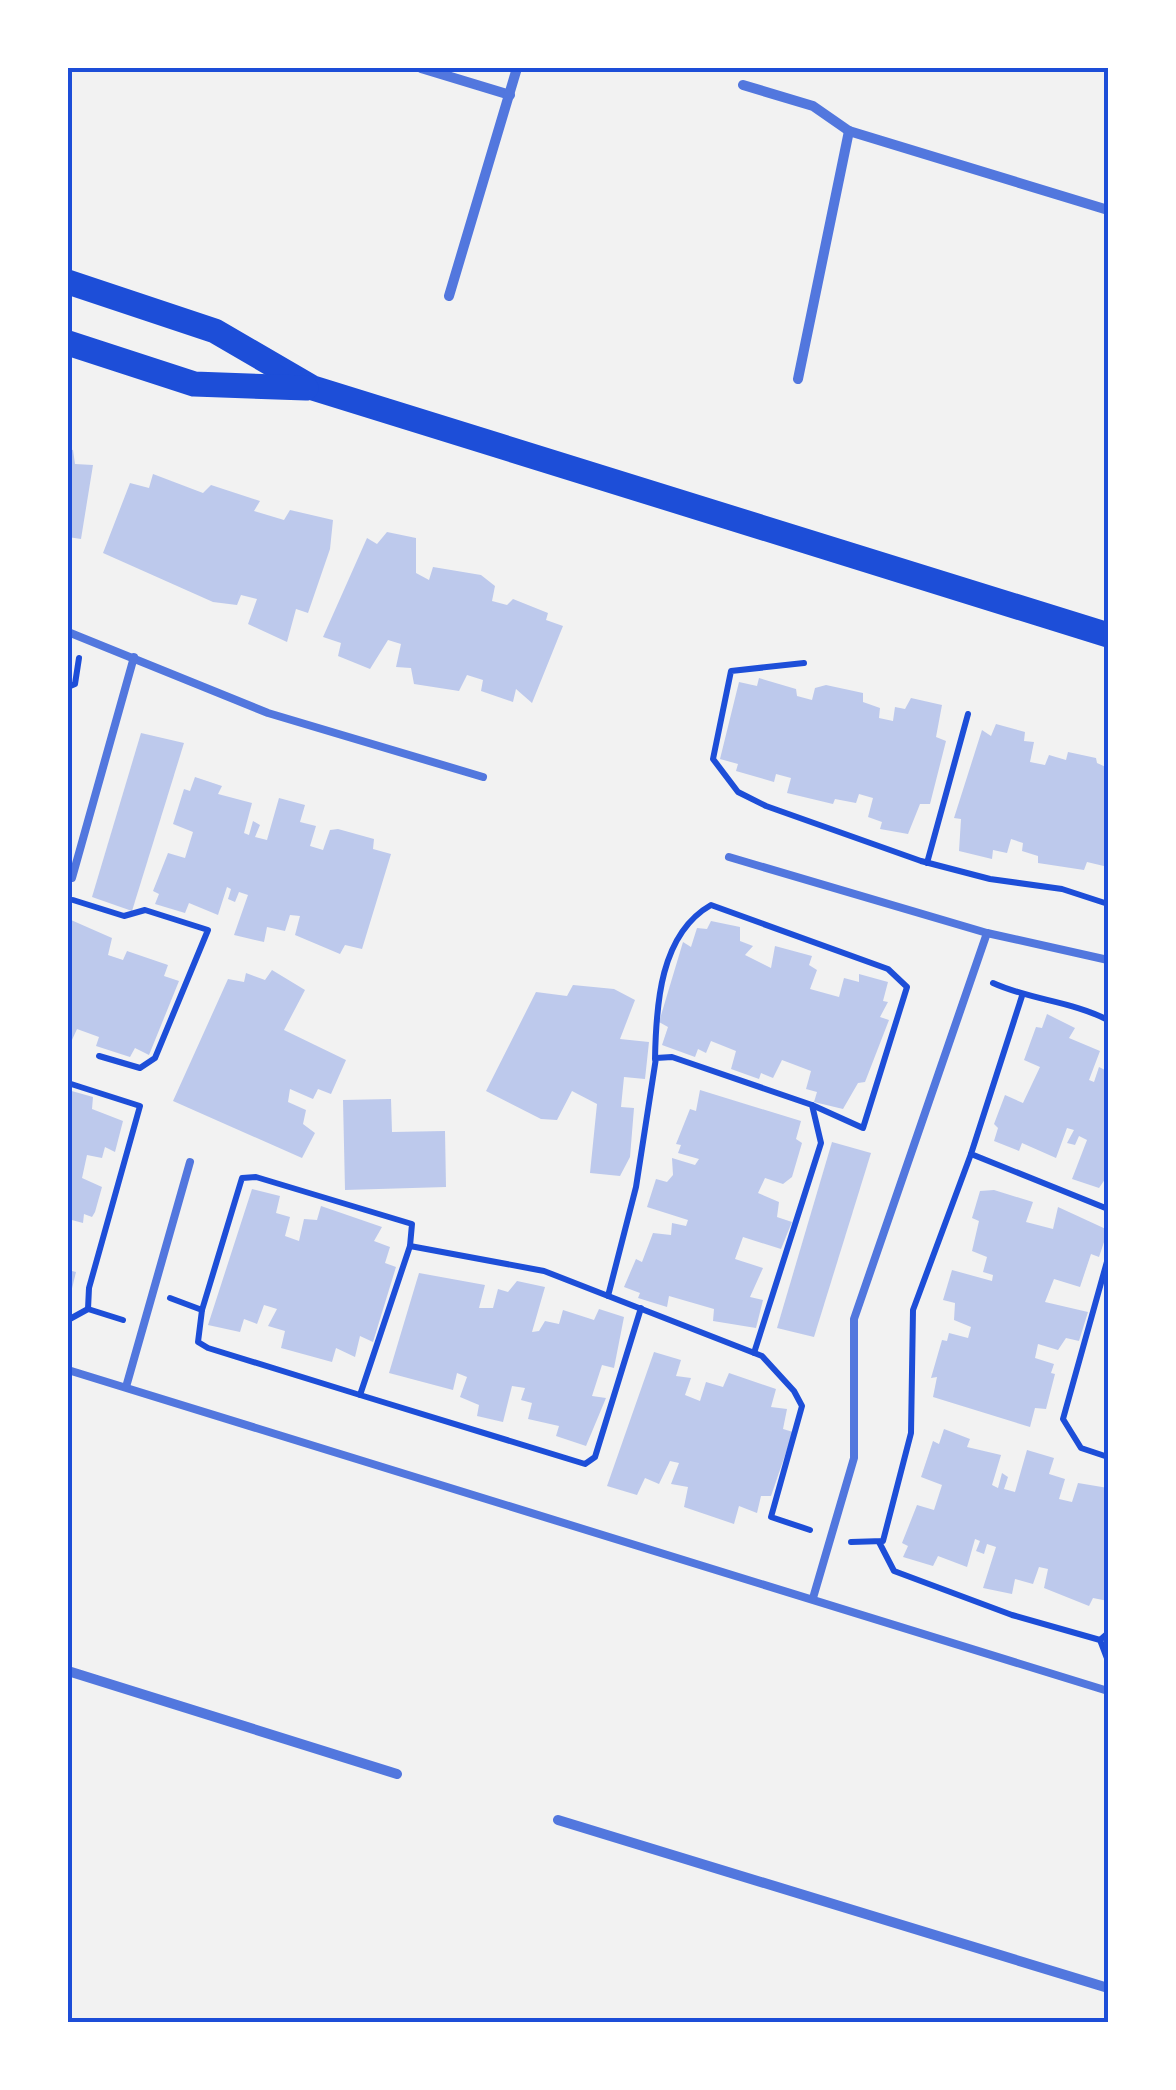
<svg xmlns="http://www.w3.org/2000/svg" width="1176" height="2090" viewBox="0 0 1176 2090" font-family="'PT Serif',serif">
<style>
.building{fill:#bdc9ec}
.lines{fill:none;stroke-linecap:round;stroke-linejoin:round}
.path{stroke:#1d4ed8;stroke-width:6}
.service{stroke:#5277de;stroke-width:8}
.minor{stroke:#5277de;stroke-width:10}
.primary{stroke:#1d4ed8;stroke-width:25}
.neatline{fill:none;stroke:#1d4ed8;stroke-width:4}
</style>
<rect width="100%" height="100%" fill="#f2f2f2"/>
<g class="building">
<path d="M68 449 73 450 75 464 93 465 81 539 68 537Z"/>
<path d="M153 474 203 493 211 485 260 501 254 511 284 520 290 510 333 520 330 549 308 613 296 609 287 642 248 624 257 599 241 595 237 605 213 602 103 553 130 483 149 488Z"/>
<path d="M387 532 416 538V573L429 580 433 567 481 575 495 586 492 601 507 605 513 599 548 613 546 620 563 626 532 703 516 689 513 702 481 691 483 680 467 675 459 691 414 684 411 668 396 667 401 644 388 640 370 669 338 656 341 643 323 637 367 538 377 544Z"/>
<path d="M759 678 796 689 797 696 812 700 815 688 826 685 863 693V702L880 708 879 718 893 721 895 707 905 709 911 698 942 705 936 737 946 741 930 804H920L908 834 880 829 882 822 868 817 873 798 859 794 856 803 835 799 833 804 787 793 791 778 776 774 774 782 736 771 738 764 720 759 739 682 757 686Z"/>
<path d="M996 724 1025 732 1024 741 1034 742 1030 762 1045 765 1049 755 1066 760 1068 752 1096 758 1097 763 1108 768V867L1087 862 1084 870 1038 863V856L1022 851 1023 843 1011 839 1007 853 993 850 992 859 959 851 961 819 954 818 982 730 991 736Z"/>
<path d="M141 733 184 743 132 911 92 897Z"/>
<path d="M195 777 222 786 218 794 252 803 244 833 249 835 253 821 260 825 255 837 267 840 279 798 305 805 300 822 316 826 310 846 323 850 330 830 338 829 374 839 373 849 391 854 362 949 345 945 340 954 295 935 300 916 290 915 285 931 267 927 264 942 234 935 248 895 239 892 235 902 228 899 231 889 227 887 218 915 189 903 185 913 155 904 159 894 153 891 168 853 185 858 193 832 173 824 184 789 190 791Z"/>
<path d="M71 920 112 938 108 955 123 960 127 951 168 965 164 976 179 981 149 1055 135 1048 130 1057 96 1046 99 1037 77 1029 72 1040 68 1039V924Z"/>
<path d="M711 921 740 927V941L753 946 745 955 771 968 775 946 812 956 809 965 817 970 810 989 839 997 844 978 859 982V974L888 982 883 1001 888 1002 880 1017 889 1020 865 1082 858 1083 843 1109 814 1102 817 1092 806 1089 811 1071 782 1060 773 1078 761 1073 759 1079 731 1069 736 1051 711 1041 706 1053 698 1049 695 1057 662 1045 668 1027 659 1022 683 942 691 947 697 928 707 929Z"/>
<path d="M272 970 305 990 284 1030 346 1060 331 1094 318 1089 313 1099 290 1089 288 1102 306 1110 303 1124 315 1133 302 1158 173 1101 228 979 244 982 246 973 265 980Z"/>
<path d="M573 985 614 989 635 1000 620 1039 649 1042 645 1079 624 1077 621 1107 634 1108 630 1157 620 1176 590 1173 597 1104 572 1091 557 1120 541 1119 486 1091 536 992 567 996Z"/>
<path d="M1047 1014 1075 1028 1069 1038 1100 1051 1089 1080 1094 1082 1099 1067 1107 1071 1104 1082 1108 1084V1175L1099 1188 1072 1179 1087 1140 1079 1136 1075 1145 1067 1143 1074 1130 1067 1128 1056 1158 1022 1143 1019 1151 994 1141 998 1128 994 1124 1005 1095 1023 1103 1040 1067 1024 1060 1036 1027 1042 1028Z"/>
<path d="M68 1090 93 1097 92 1109 123 1121 115 1152 105 1147 102 1158 87 1155 82 1178 102 1187 95 1212 92 1217 84 1214 83 1223 68 1219Z"/>
<path d="M700 1090 801 1121 796 1139 802 1143 792 1177 783 1184 765 1178 758 1193 779 1202 777 1217 792 1222 781 1249 743 1237 735 1259 763 1268 750 1297 763 1300 756 1328 713 1321 714 1309 669 1296 667 1307 638 1298 640 1293 624 1287 636 1259 642 1262 653 1233 671 1235 672 1223 686 1226 688 1220 647 1207 656 1179 667 1182 673 1175 672 1158 695 1165 699 1159 678 1153 681 1145 676 1144 690 1109 696 1111Z"/>
<path d="M391 1099 392 1132 445 1131 446 1187 345 1190 343 1100Z"/>
<path d="M832 1142 871 1153 814 1337 777 1328Z"/>
<path d="M252 1189 280 1196 276 1213 290 1217 285 1236 299 1241 304 1219 317 1220 321 1206 382 1227 374 1241 390 1247 385 1263 396 1267 373 1342 360 1336 355 1357 336 1348 332 1362 281 1348 285 1331 268 1326 277 1309 264 1305 257 1324 244 1319 240 1332 208 1325Z"/>
<path d="M994 1190 1033 1202 1026 1222 1053 1229 1058 1207 1108 1230 1099 1257 1091 1254 1080 1287 1054 1279 1045 1302 1088 1312 1079 1341 1066 1338 1058 1350 1038 1344 1035 1358 1054 1364 1051 1373 1055 1374 1046 1409 1035 1408 1030 1427 933 1397 937 1377 931 1378 942 1340 947 1341 949 1333 968 1338 971 1327 954 1320 955 1303 943 1300 952 1270 992 1281 993 1275 983 1272 987 1257 972 1251 979 1221 972 1218 980 1191Z"/>
<path d="M68 1270 76 1272 69 1301H68Z"/>
<path d="M419 1273 485 1285 479 1308H493L498 1289 508 1292 517 1281 545 1287 532 1332 539 1331 545 1321 559 1324 563 1310 594 1320 599 1309 624 1317 614 1368 602 1365 592 1396 606 1398 586 1446 556 1436 559 1426 528 1419 532 1403 521 1400 525 1388 512 1386 503 1422 477 1416 479 1405 460 1397 467 1377 457 1373 453 1390 389 1373Z"/>
<path d="M654 1352 681 1360 676 1376 691 1378 685 1395 700 1401 706 1382 723 1387 729 1373 776 1389 771 1407 787 1409 783 1429 793 1432 771 1496H761L757 1513 739 1506 734 1524 684 1507 688 1487 671 1484 679 1463 670 1461 659 1484 645 1478 637 1495 607 1486Z"/>
<path d="M944 1429 970 1439 967 1447 1001 1455 992 1485 998 1488 1002 1473 1008 1477 1004 1489 1015 1492 1027 1450 1054 1458 1049 1474 1065 1479 1059 1499 1072 1502 1078 1483 1108 1488V1601L1093 1598 1089 1606 1044 1588 1048 1569 1039 1567 1033 1584 1015 1579 1012 1594 983 1588 996 1547 987 1544 984 1554 976 1551 980 1541 975 1539 967 1567 938 1556 933 1566 903 1557 908 1546 902 1543 917 1505 934 1510 942 1485 921 1477 933 1441 939 1444Z"/>
</g>
<g class="lines">
<g class="path">
<path d="M804 663 731 671 713 759 738 792 766 806 921 861 990 879 1062 889 1108 904"/>
<path d="M68 687 75 684 79 658"/>
<path d="M927 863 968 714"/>
<path d="M73 900 124 916 145 910 208 930 155 1058 140 1068 99 1056"/>
<path d="M993 983C1030 1000 1071 1001 1108 1020"/>
<path d="M1022 996 971 1154 1108 1209"/>
<path d="M655 1059C656 1005 660 934 711 905L888 969 907 987 863 1128 812 1105"/>
<path d="M68 1083 140 1106 89 1288 88 1309 123 1320"/>
<path d="M410 1246 360 1395 585 1464 595 1457 641 1308"/>
<path d="M1108 1258 1063 1419 1081 1448 1108 1457"/>
<path d="M608 1296 636 1187 656 1058 672 1057 812 1105 821 1143 754 1353"/>
<path d="M170 1298 202 1310 198 1342 208 1348 360 1395"/>
<path d="M202 1310 242 1178 256 1177 412 1224 410 1246 544 1271 762 1356 794 1391 802 1406 771 1517 810 1530"/>
<path d="M68 1320 88 1309"/>
<path d="M851 1542 883 1541 911 1433 913 1310 971 1154"/>
<path d="M879 1542 894 1571 1012 1615 1100 1640 1108 1661"/>
<path d="M1100 1640 1108 1633"/>
</g>
<g class="service">
<path d="M68 632 268 713 483 777"/>
<path d="M729 857 987 933 1108 960"/>
<path d="M72 878 134 657"/>
<path d="M68 1370 1108 1691"/>
<path d="M126 1387 190 1162"/>
<path d="M813 1598 854 1458V1319L987 933"/>
</g>
<g class="minor">
<path d="M421 68 510 95"/>
<path d="M743 85 813 106 849 131 1108 210"/>
<path d="M449 296 517 68"/>
<path d="M798 379 849 131"/>
<path d="M68 1671 397 1774"/>
<path d="M558 1820 1108 1988"/>
</g>
<g class="primary">
<path d="M68 282 215 331 313 388 1108 635"/>
<path d="M68 343 194 384 306 388"/>
</g>
</g>
<rect width="1176" height="2090" fill="none" stroke="#ffffff" stroke-width="140"/>
<rect x="70" y="70" width="1036" height="1950" class="neatline"/>
</svg>
